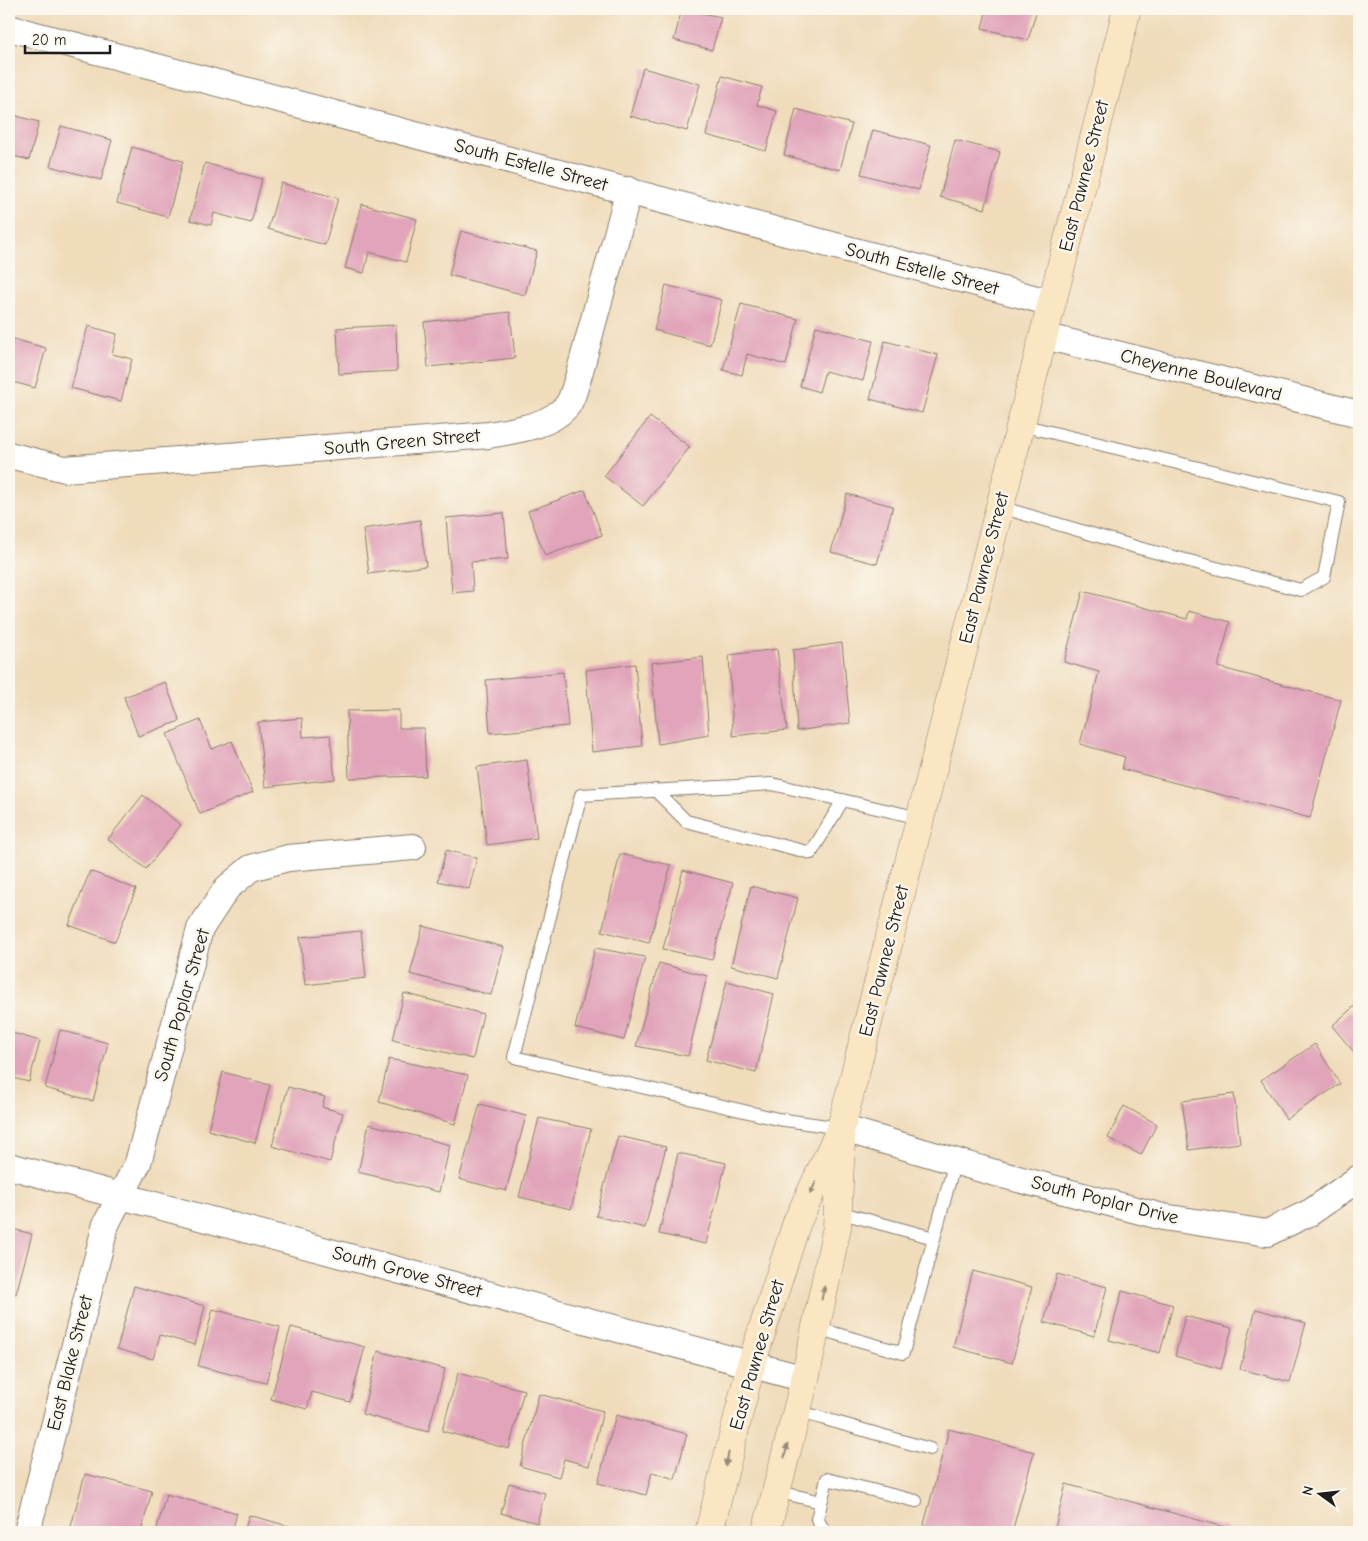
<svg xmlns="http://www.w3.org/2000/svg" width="1368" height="1541" viewBox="0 0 1368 1541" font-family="'Comic Neue',sans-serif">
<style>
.building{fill:#e1a4ba}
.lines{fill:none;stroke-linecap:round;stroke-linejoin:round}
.lane-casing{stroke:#867c6c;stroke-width:14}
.street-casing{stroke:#867c6c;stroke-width:28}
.secondary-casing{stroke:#867c6c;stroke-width:29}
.lane{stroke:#fff;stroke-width:12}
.street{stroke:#fff;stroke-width:26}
.secondary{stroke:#fbe6c4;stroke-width:28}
.oneway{fill:#978b78}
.labels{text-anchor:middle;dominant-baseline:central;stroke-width:5;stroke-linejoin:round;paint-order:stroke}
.street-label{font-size:19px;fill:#1c1c1c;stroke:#fbf7ec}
</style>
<rect width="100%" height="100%" fill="#fbf7ec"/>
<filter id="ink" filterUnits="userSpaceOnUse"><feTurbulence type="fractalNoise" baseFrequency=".02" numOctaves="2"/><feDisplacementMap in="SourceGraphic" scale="10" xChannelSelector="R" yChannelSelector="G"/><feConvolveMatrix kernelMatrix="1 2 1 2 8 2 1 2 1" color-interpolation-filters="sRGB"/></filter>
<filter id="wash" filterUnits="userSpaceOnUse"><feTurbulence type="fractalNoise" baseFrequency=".0096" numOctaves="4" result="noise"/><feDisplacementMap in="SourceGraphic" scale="20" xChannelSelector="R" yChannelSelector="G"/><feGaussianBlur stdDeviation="1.12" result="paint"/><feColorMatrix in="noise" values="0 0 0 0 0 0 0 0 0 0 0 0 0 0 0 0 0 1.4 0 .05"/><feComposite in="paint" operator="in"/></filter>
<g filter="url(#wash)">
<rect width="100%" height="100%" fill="#f0dcbb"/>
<g id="blocks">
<g class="building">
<path d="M682 9 721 17 712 50 674 40Z"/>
<path d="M987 9H1037L1028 40 982 28Z"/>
<path d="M643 68 700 84 687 131 630 116Z"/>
<path d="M722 76 762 87 757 105 777 111 766 151 706 135Z"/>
<path d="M796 109 852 124 840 170 784 155Z"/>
<path d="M9 114 39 122 29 160 9 155Z"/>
<path d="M61 126 112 140 101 180 50 166Z"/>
<path d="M873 130 931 145 919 190 861 174Z"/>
<path d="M955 140 1000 152 985 209 940 197Z"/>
<path d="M132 147 183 161 168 217 117 203Z"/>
<path d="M205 163 262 179 251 223 214 213 211 225 190 220Z"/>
<path d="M281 183 338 198 325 245 268 229Z"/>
<path d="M362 204 417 219 406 262 369 252 364 273 345 268Z"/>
<path d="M461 231 537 251 525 295 449 275Z"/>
<path d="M666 285 722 300 710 345 654 330Z"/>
<path d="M741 304 798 319 786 365 747 354 742 375 723 370Z"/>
<path d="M510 312 515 358 428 367 424 322Z"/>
<path d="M396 325 397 371 339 374 337 328Z"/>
<path d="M88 326 117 334 112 354 132 359 121 401 71 388Z"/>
<path d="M816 326 873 341 863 381 825 371 819 392 800 386Z"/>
<path d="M9 338 46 348 35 388 9 381Z"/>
<path d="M885 341 938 355 922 413 870 399Z"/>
<path d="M650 417 690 447 643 506 604 476Z"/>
<path d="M585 490 602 535 545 556 528 511Z"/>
<path d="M847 494 893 506 877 564 831 552Z"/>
<path d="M504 513 508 559 471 562 473 591 452 593 446 518Z"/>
<path d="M420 520 426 566 369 574 363 529Z"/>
<path d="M1083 591 1187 619 1189 611 1230 622 1218 667 1341 700 1310 818 1122 769 1125 757 1080 744 1099 672 1064 662Z"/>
<path d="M842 643 850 723 797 731 793 650Z"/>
<path d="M777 649 787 730 733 736 729 655Z"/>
<path d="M703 657 709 735 658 744 651 663Z"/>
<path d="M635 664 642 746 592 752 586 670Z"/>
<path d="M563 672 568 726 490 733 486 680Z"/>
<path d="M165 682 180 721 138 736 124 697Z"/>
<path d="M399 710V728H424L426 776 349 778 347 711Z"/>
<path d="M302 718 303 737 330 735 335 779 265 787 258 722Z"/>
<path d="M200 720 212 749 232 741 253 792 200 814 167 734Z"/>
<path d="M527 760 537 838 487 845 477 767Z"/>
<path d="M143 795 181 825 146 869 108 839Z"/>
<path d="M446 850 477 858 469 889 438 881Z"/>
<path d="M620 854 671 865 649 943 602 931Z"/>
<path d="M683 870 733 883 712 960 663 949Z"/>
<path d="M90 871 136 889 115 942 69 925Z"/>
<path d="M751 886 798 898 778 978 731 966Z"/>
<path d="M423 926 504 947 491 995 410 974Z"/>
<path d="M361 931 366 978 305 985 300 937Z"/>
<path d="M595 948 645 957 624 1040 575 1028Z"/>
<path d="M659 963 707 976 688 1056 636 1046Z"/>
<path d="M727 981 774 994 756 1073 706 1060Z"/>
<path d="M404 993 483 1014 473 1059 393 1040Z"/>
<path d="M1359 1002V1058L1332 1026Z"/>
<path d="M60 1030 108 1043 93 1101 45 1088Z"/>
<path d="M9 1032 40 1041 29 1082 9 1077Z"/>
<path d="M1315 1044 1340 1084 1286 1119 1261 1080Z"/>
<path d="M389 1059 468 1075 455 1124 379 1102Z"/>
<path d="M223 1072 270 1085 255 1143 208 1130Z"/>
<path d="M288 1087 325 1097 322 1107 343 1113 330 1162 272 1146Z"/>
<path d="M1234 1094 1240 1143 1189 1150 1182 1101Z"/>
<path d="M480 1104 526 1116 506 1191 459 1179Z"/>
<path d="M1124 1106 1157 1124 1141 1155 1108 1138Z"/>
<path d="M539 1118 591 1129 571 1209 519 1197Z"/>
<path d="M369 1124 450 1145 439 1192 358 1172Z"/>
<path d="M618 1136 666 1147 645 1228 596 1216Z"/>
<path d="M678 1153 726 1163 706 1244 659 1234Z"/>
<path d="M9 1228 32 1234 16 1294 9 1292Z"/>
<path d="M973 1271 1032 1287 1012 1363 953 1347Z"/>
<path d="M1057 1274 1107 1287 1094 1336 1044 1322Z"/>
<path d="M134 1286 205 1306 195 1345 160 1335 153 1359 117 1349Z"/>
<path d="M1122 1291 1173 1305 1160 1353 1109 1340Z"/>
<path d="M213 1309 280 1327 266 1383 198 1366Z"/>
<path d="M1256 1309 1306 1323 1290 1382 1240 1369Z"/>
<path d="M1185 1316 1232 1328 1221 1369 1175 1356Z"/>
<path d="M291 1327 365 1347 350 1402 312 1392 307 1409 271 1399Z"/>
<path d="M378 1351 445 1369 428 1432 362 1414Z"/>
<path d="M458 1373 524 1390 509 1449 442 1431Z"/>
<path d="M539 1394 603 1411 589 1466 564 1459 559 1477 520 1466Z"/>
<path d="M616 1415 687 1434 675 1479 652 1472 646 1495 598 1483Z"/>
<path d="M949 1429 1034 1452 1012 1532H922Z"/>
<path d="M85 1474 152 1491 141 1532H79L70 1530Z"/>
<path d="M509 1483 545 1493 537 1523 501 1513Z"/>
<path d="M1066 1484 1228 1528 1227 1532H1104L1097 1530 1096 1532H1054Z"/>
<path d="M166 1494 237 1513 232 1532H156Z"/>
<path d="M249 1515 310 1532H244Z"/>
</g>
</g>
</g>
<g filter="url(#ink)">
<use href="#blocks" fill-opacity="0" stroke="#867c6c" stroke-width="1"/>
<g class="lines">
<g class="lane-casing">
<g id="lane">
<path d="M1000 507 1139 548 1301 590 1324 577 1339 502 1021 425"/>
<path d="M655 790 686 821 811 853 843 800"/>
<path d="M841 1128 778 1119 514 1057 581 795 772 784 920 818"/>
<path d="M838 1212 934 1238"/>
<path d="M816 1328 903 1353 955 1161"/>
<path d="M797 1411 930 1449"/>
<path d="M776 1491 821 1502"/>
<path d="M825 1532 817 1519 827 1479 916 1501"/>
</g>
</g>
<g class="street-casing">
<g id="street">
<path d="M9 28 1052 303"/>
<path d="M1044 336 1359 414"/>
<path d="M9 455 65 469 489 435C514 430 548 427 566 407 572 401 575 386 578 378L629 190"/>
<path d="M841 1128 995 1173 1163 1217 1267 1233 1311 1212 1359 1178"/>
<path d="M9 1166 805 1379"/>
<path d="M27 1532 106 1224 138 1163 200 929 227 888 251 868 288 858 413 847"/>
</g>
</g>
<g class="secondary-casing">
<g id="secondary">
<path d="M709 1532 751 1365 797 1222 841 1128 1127 9"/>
<path d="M766 1532 805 1379 837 1227 841 1140"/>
</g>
</g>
<use href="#lane" class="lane"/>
<use href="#street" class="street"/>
<use href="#secondary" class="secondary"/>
</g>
<defs><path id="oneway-solid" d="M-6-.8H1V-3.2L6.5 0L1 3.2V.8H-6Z" transform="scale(1.25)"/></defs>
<g class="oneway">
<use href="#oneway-solid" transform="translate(813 1188) rotate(115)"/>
<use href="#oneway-solid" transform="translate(823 1293) rotate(-78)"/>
<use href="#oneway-solid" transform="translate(786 1451) rotate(-76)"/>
<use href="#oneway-solid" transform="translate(727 1459) rotate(104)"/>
</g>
</g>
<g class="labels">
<g class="street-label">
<text transform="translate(531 165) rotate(15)">South Estelle Street</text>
<text transform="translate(1084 176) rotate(-76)">East Pawnee Street</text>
<text transform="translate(922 269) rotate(15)">South Estelle Street</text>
<text transform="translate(1201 375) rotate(14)">Cheyenne Boulevard</text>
<text transform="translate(402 442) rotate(-5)">South Green Street</text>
<text transform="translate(984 568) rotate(-76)">East Pawnee Street</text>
<text transform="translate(884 961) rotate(-76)">East Pawnee Street</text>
<text transform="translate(182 1005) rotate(-74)">South Poplar Street</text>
<text transform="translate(1105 1200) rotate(14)">South Poplar Drive</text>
<text transform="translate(407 1272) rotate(15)">South Grove Street</text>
<text transform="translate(757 1355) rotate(-74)">East Pawnee Street</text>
<text transform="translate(70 1363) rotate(-76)">East Blake Street</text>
</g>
</g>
<rect width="1368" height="1541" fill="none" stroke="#fbf7ec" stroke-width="30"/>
<g transform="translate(1320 1494) rotate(285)" stroke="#fbf7ec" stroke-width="4" paint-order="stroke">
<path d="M0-4L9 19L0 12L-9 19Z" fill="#1c1c1c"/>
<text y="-8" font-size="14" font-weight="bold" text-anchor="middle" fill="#1c1c1c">N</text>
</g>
<path d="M25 45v8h85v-8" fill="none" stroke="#1c1c1c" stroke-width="2.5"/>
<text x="32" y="45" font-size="15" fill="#1c1c1c" stroke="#fbf7ec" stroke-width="4" paint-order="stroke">20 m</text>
</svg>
